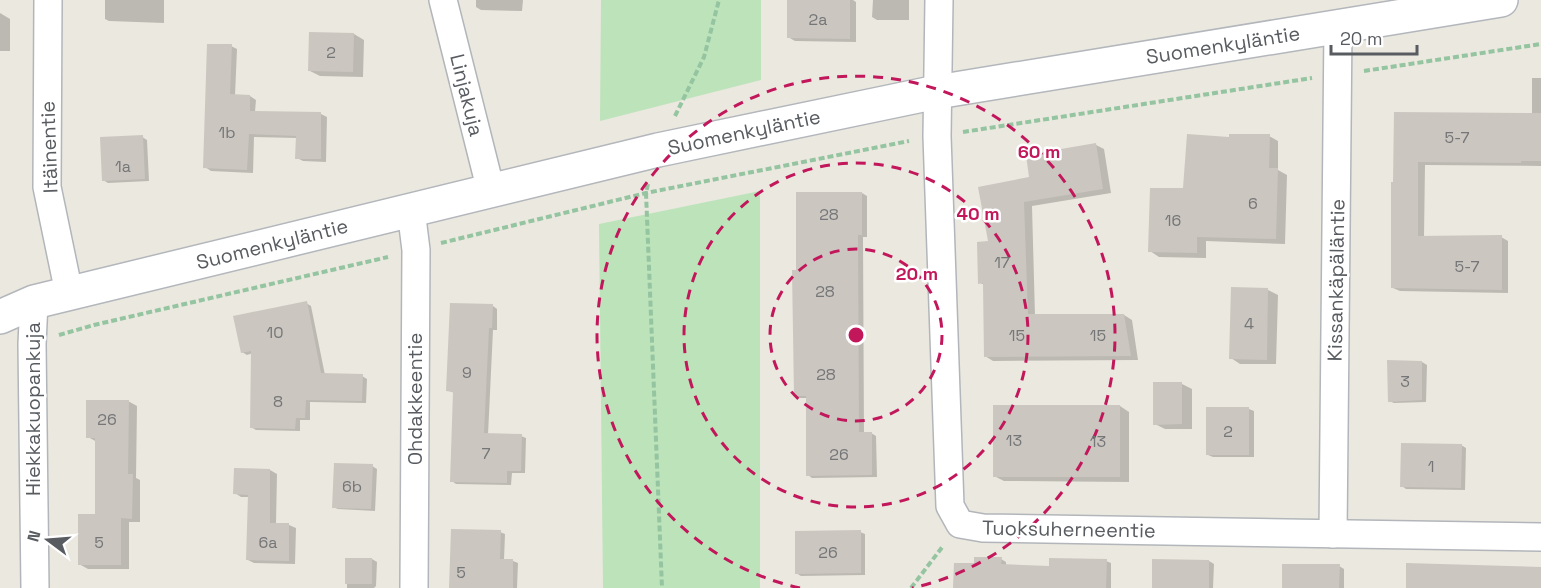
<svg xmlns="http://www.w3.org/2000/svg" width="1541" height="588" viewBox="0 0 1541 588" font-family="'Space Grotesk',sans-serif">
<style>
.green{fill:#bde3bb}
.shadow{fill:#0003}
.building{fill:#cbc6c0}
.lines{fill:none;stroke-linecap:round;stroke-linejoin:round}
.street-casing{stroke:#b2b6ba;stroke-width:30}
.secondary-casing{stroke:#b3b7bc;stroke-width:36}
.path{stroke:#94c4a0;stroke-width:4;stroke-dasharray:6 3;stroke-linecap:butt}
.street{stroke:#fff;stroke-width:27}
.secondary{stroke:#fff;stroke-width:33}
.ring{fill:none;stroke:#c2185b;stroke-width:3;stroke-dasharray:10 8}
.labels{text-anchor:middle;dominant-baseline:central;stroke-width:5;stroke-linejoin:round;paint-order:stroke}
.number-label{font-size:16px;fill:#757678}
.street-label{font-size:20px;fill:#585c60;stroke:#fff}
.centre{fill:#c2185b;stroke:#fff;stroke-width:3}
.ring-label{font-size:18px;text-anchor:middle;font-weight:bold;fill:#c2185b;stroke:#fff;stroke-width:5;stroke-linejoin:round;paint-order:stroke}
</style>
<rect width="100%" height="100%" fill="#ebe8df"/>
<g class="green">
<path d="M601 0H761V80L600 121Z"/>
<path d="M760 191V588H603L599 224Z"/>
</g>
<g class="shadow">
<path d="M105 0H164V23L109 21 105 19Z"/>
<path d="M476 0H523L522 11 481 10 476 7Z"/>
<path d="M789 0H853L856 2V42L795 41 788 37Z"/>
<path d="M873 0H909V20H877L872 17Z"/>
<path d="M0 13 10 19V51H0Z"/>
<path d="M354 34 364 40 363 77 320 76 310 71Z"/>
<path d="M231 46 237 49 235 96H250L256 100 255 112 321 114 327 117 326 162 303 161 297 158V138L254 137 253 173 211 171 205 167Z"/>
<path d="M1532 78H1541V166L1425 165 1424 237H1501L1508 241V293L1400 291 1393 288 1395 113 1532 114Z"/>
<path d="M1269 136 1278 141V170L1287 175 1285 244 1206 241V258L1159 257 1150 251 1184 190 1231 138Z"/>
<path d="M142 137 147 140 149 181 108 183 103 180Z"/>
<path d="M1096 145 1104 149 1111 193 1032 206 1035 316 1124 315 1132 320 1138 360 993 361 985 356V285L980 283 989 243 1031 178Z"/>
<path d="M862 193 867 196V237H863L864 434 871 433 876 436 877 477 812 478 808 475V398H800L795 396 798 271Z"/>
<path d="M1268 290 1278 295 1276 364H1240L1231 358Z"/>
<path d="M306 303 311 306 325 375 362 376 367 379 366 403 310 402V420H300V431L256 430 251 427 253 353 247 355 242 352Z"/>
<path d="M493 306 497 309V330H493L488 435 521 436 526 438 525 473H512L511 485 456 484 452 481 454 393 448 390Z"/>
<path d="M1422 362 1427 365 1426 402 1394 403 1389 401Z"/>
<path d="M1154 384H1182L1192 389V429H1165L1155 424Z"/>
<path d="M128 401 137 406 136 478 140 480V522H129V569H88L79 564 97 515V442L88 437Z"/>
<path d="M1120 406 1129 412V482L1004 481 994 476Z"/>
<path d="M1249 409 1254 411V457H1213L1208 455Z"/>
<path d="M1461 445 1466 448 1465 490 1406 489 1402 486Z"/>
<path d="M372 466 377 469 375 511 338 509 333 507Z"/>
<path d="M235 470H270L277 474 276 524 289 525 296 528 295 564 254 563 248 560 249 497H241L235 493Z"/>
<path d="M500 532 505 534 504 560 513 561 518 563 517 588H451Z"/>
<path d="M860 532 865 534V575L801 576 796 573Z"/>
<path d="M347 559H372L377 562 376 586 374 588H347Z"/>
<path d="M1001 559 1006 562V566L1051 567 1106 561 1111 563V588H955L975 565Z"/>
<path d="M1154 561H1209L1214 564 1213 588H1153Z"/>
<path d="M1339 566 1344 569V588H1283Z"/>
</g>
<g class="building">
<path d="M787 0H850V39L787 38Z"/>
<path d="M309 32 354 33 353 72 308 71Z"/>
<path d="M207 44H232L230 94 250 95V111L321 112V159H295L296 136 249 134 247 170 203 168Z"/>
<path d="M1394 112 1541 113V161H1521V163L1418 162V236L1502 235V290L1391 288V182H1393Z"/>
<path d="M1187 134 1229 137V134H1270L1269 168H1278L1276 239 1197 237V253L1148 252 1150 188H1183Z"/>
<path d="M143 135 145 179 102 181 100 137Z"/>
<path d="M1096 143 1103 189 1024 202 1028 314H1124L1131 356 984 357 983 283 978 284 977 242 988 241 978 187 1029 177 1026 155Z"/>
<path d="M796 192H862V235H858L859 432H872V475L806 476V396H794L792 270H796Z"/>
<path d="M1231 287 1268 288 1267 360 1229 359Z"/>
<path d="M307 301 321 373 363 374 362 401 306 400 305 418H296L295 429 250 428 251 351 241 353 233 316Z"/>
<path d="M450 303 493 304 492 328H489L484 433 522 434 521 471H507V483L450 482 453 392 446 391Z"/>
<path d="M1387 360 1422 361V400L1388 402Z"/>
<path d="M1153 382H1182V424L1153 425Z"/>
<path d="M86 400H129L128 474H133L132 519 121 518V565H78V514H95V438H86Z"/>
<rect x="993" y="405" width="127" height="72"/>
<rect x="1206" y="407" width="43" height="48"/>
<path d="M1401 443 1462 444 1461 488 1400 487Z"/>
<path d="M334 463 373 464 371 509 332 508Z"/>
<path d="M234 468 270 469V523H289V561L246 560 248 495 233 494Z"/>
<path d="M451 529 501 530 500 559H513V588H449Z"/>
<path d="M861 530V573L795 574V531Z"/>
<path d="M974 557H1002L1001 564 1049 566V558L1107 559 1106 588H953L954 563H974Z"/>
<rect x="345" y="558" width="27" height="26"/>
<path d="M1152 559 1209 560V588H1152Z"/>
<path d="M1406 563 1541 567V588H1406Z"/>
<path d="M1282 564H1340L1339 588H1282Z"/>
</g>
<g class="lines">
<g class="street-casing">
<g id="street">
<path d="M48 0 47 187 69 293"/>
<path d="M443 0 491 191"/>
<path d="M939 0 937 136 950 506 960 524 983 528 1541 537"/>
<path d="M411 210 416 250 414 588"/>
<path d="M34 302 32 344 35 588"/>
<path d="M1333 534 1338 27"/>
</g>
</g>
<g class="secondary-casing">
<path id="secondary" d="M0 317 34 302 658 150 937 92 1501 0"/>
</g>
<g class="path">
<path d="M1364 71 1541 44"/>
<path d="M675 116 704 57 719 0"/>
<path d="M963 132 1312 78"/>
<path d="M648 184 646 193 662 588"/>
<path d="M441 243 646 193 909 141"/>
<path d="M59 335 94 325 388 257"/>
<path d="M911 588 943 546"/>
</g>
<use href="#street" class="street"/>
<use href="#secondary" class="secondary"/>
</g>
<g class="ring">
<circle cx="856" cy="335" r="86"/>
<circle cx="856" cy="335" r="172"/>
<path d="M800 588A259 259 0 1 1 912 588"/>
</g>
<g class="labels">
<g class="number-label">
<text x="818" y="19">2a</text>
<text x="331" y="52">2</text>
<text x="227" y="132">1b</text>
<text x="1457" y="137">5-7</text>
<text x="123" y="166">1a</text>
<text x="1253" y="203">6</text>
<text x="829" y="214">28</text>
<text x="1173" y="220">16</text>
<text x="1002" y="262">17</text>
<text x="1467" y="266">5-7</text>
<text x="825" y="291">28</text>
<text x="1249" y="323">4</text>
<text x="275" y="332">10</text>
<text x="1017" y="335">15</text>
<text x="1098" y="335">15</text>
<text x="467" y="372">9</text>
<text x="826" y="374">28</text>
<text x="1405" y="381">3</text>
<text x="278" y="401">8</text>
<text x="107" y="419">26</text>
<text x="1228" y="431">2</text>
<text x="1014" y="440">13</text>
<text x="1098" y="441">13</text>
<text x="486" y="453">7</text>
<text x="839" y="454">26</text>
<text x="1431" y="466">1</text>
<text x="352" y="486">6b</text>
<text x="99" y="542">5</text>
<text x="268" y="542">6a</text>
<text x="828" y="552">26</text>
<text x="461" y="572">5</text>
</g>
<g class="street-label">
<text transform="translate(1223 45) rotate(-9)">Suomenkyläntie</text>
<text transform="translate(467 95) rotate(76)">Linjakuja</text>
<text transform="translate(744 132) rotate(-12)">Suomenkyläntie</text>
<text transform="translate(49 147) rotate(-92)">Itäinentie</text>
<text transform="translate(272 244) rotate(-14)">Suomenkyläntie</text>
<text transform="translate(1336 280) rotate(-89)">Kissankäpäläntie</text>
<text transform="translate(415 399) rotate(-90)">Ohdakkeentie</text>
<text transform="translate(33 409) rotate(-90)">Hiekkakuopankuja</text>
<text transform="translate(1069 529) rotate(1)">Tuoksuherneentie</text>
</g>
</g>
<circle cx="856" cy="335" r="9" class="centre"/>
<g class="ring-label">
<text x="1039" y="158">60 m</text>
<text x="978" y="220">40 m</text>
<text x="917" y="280">20 m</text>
</g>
<g transform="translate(48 540) rotate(286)" stroke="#ffffff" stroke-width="4.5" paint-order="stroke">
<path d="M0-4.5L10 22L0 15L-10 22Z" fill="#585c60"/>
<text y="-9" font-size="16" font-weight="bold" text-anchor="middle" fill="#585c60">N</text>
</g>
<path d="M1331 45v9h86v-9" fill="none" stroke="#585c60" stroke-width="3"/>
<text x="1340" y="45" font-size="18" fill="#585c60" stroke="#ffffff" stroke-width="4.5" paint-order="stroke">20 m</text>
</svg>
